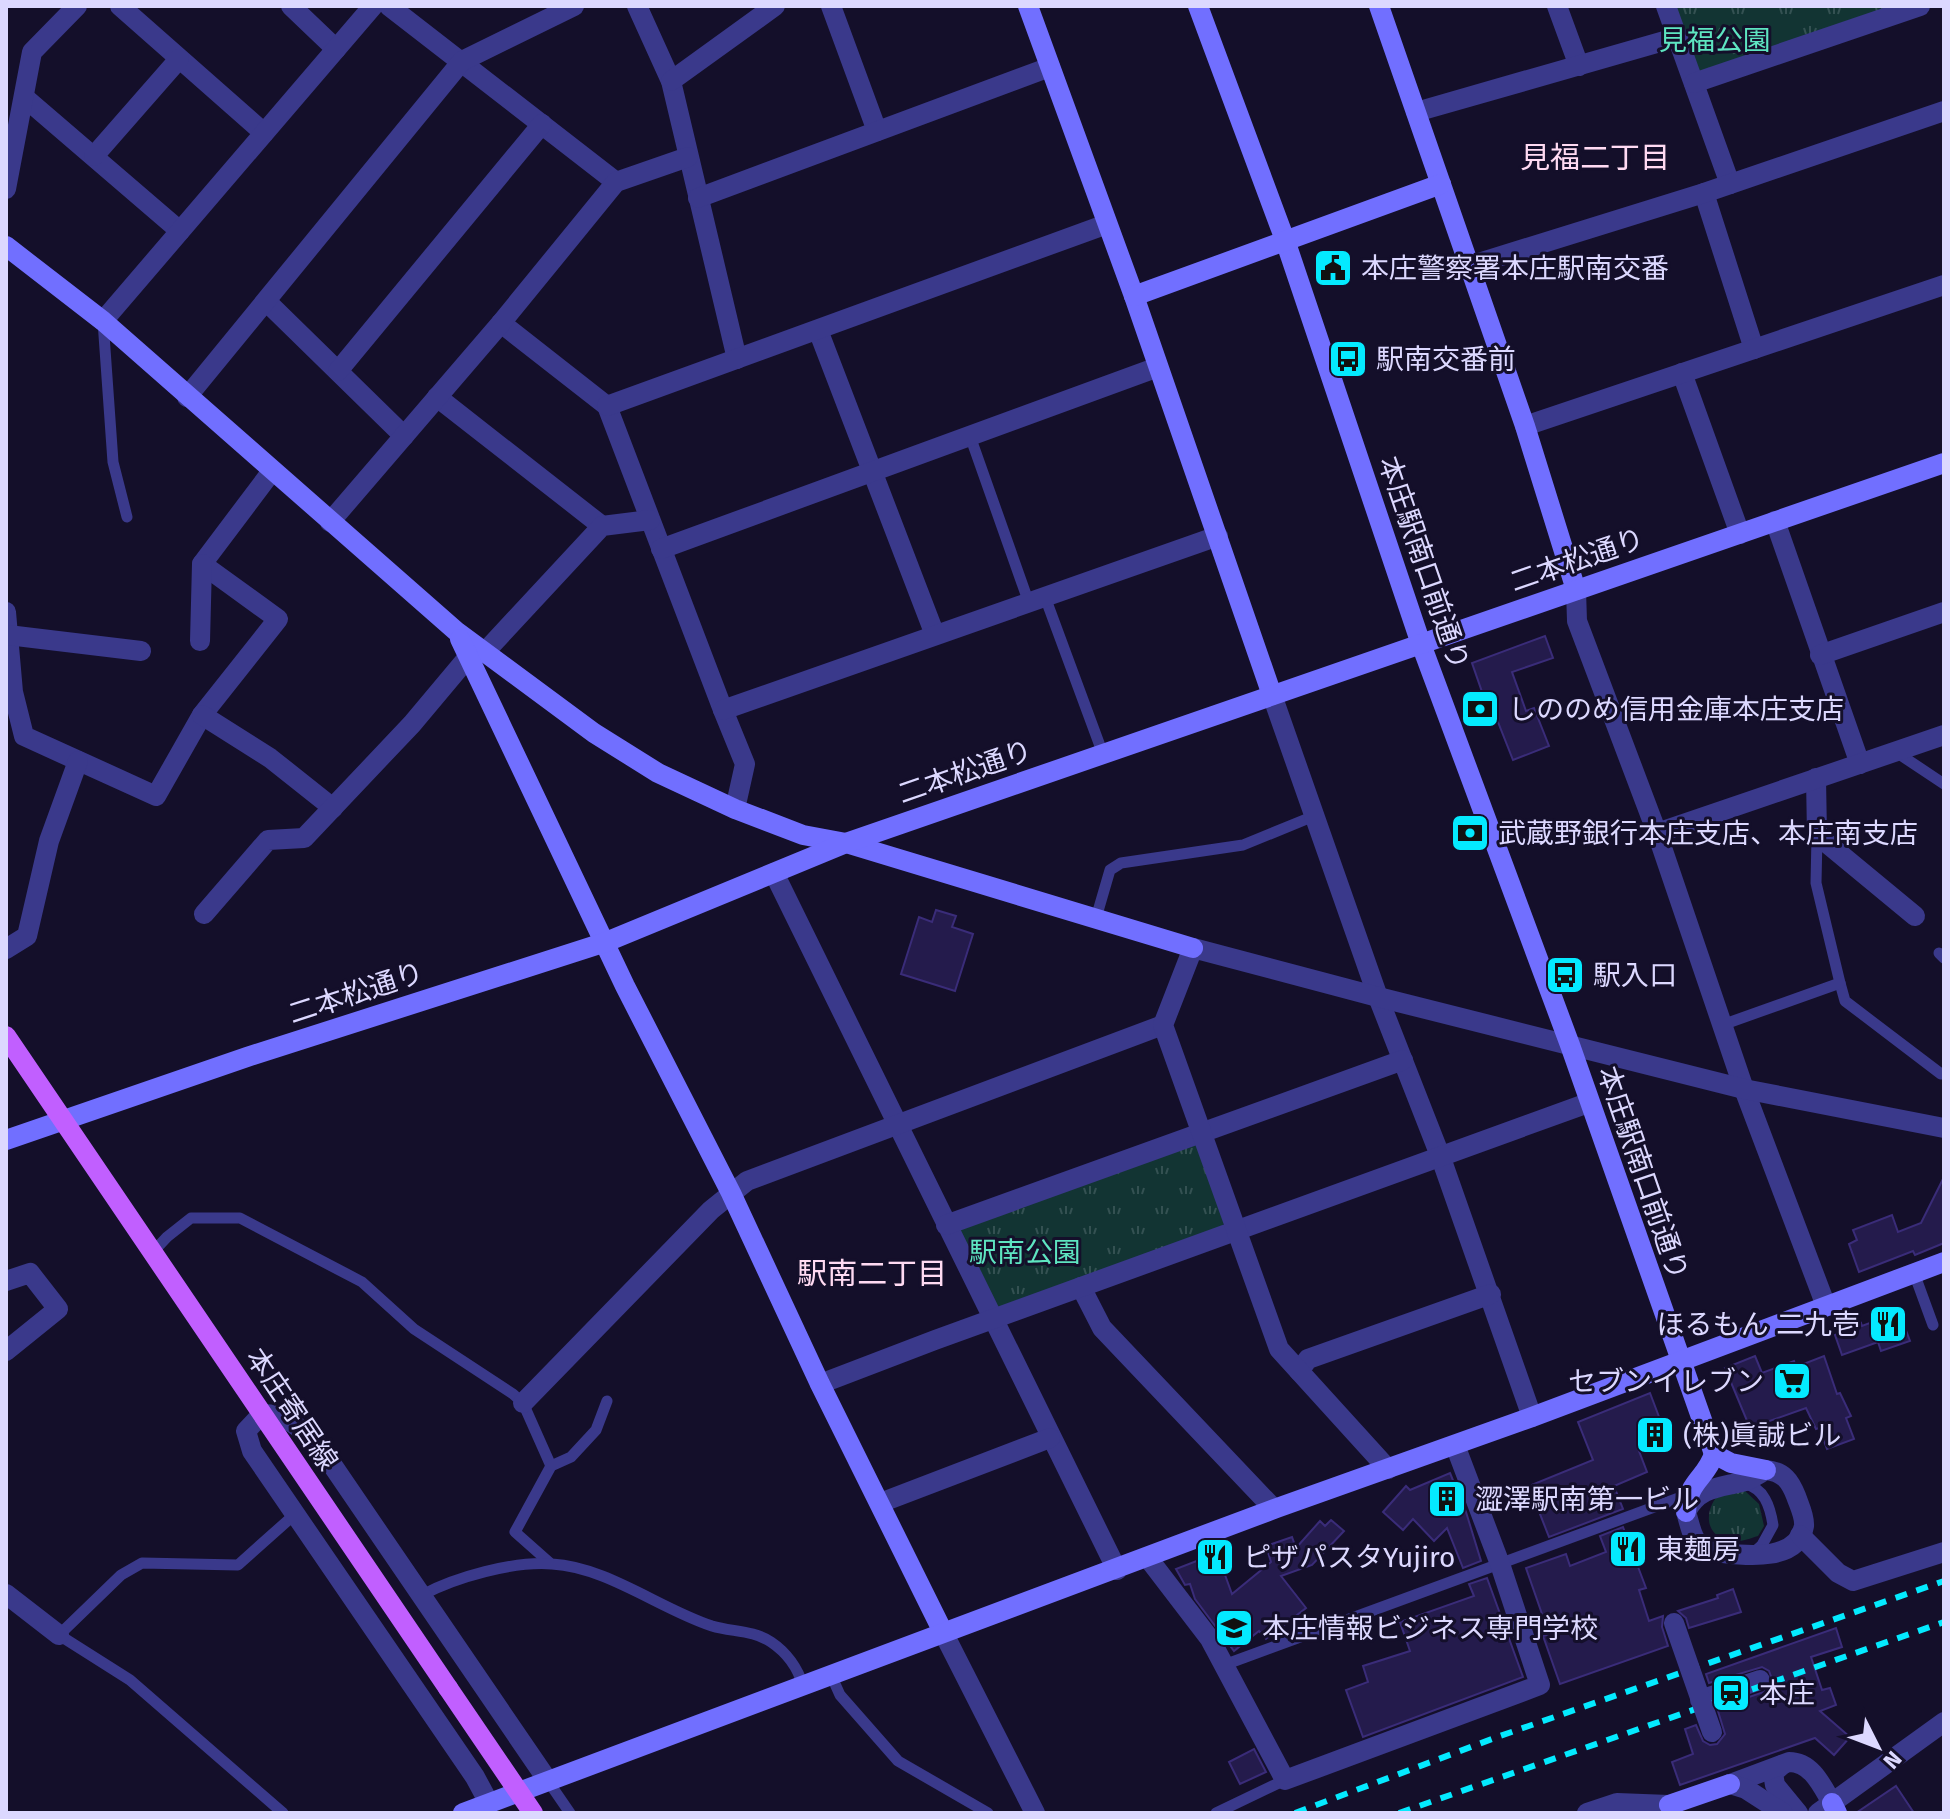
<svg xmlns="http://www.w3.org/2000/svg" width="1950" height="1819" viewBox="0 0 1950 1819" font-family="'Fira Sans','Noto Sans JP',sans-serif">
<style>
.grass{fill:url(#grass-tufts)}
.building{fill:#241b4c;stroke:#3a2c79;stroke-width:2}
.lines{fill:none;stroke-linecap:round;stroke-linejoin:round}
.lane{stroke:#3a398b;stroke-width:11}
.street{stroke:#3a398b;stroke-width:20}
.secondary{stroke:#716fff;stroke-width:20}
.primary{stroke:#c15fff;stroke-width:20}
.rail{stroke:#04eaff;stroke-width:6;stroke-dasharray:12 10;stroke-linecap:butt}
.street-bridge{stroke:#3a398b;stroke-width:20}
.primary-bridge{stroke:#c15fff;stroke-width:20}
.labels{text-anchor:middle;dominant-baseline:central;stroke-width:6;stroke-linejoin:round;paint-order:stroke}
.park-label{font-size:28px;fill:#5ee5c1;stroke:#140f2a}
.poi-label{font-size:28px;fill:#dcd8ff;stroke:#140f2a;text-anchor:start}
.street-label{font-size:28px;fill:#dcd8ff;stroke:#140f2a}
.neighbourhood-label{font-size:30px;fill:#ffdaf2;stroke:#140f2a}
</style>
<defs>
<pattern id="grass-tufts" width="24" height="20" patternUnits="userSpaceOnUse" patternTransform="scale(2)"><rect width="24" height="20" fill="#123433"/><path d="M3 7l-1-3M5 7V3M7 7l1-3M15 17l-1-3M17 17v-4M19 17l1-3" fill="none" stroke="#345152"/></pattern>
</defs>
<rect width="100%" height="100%" fill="#140f2a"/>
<g class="grass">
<path d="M1666 6H1920L1694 83Z"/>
<path d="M1191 1142 1198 1145 1225 1221 1222 1227 1009 1309 995 1307 956 1234 964 1225Z"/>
<path d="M1745 1491 1759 1504 1764 1526 1758 1536C1748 1539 1737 1544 1726 1540 1702 1532 1706 1506 1721 1492Z"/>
</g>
<g class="building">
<path d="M1545 636 1553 658 1512 672 1526 711 1534 708 1549 746 1513 760 1492 707 1488 709 1472 663Z"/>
<path d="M936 910 956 916 952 927 973 934 955 991 901 974 919 917 932 922Z"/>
<path d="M1944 1177V1243L1915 1255 1913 1251 1859 1272 1849 1244 1857 1240 1853 1230 1892 1215 1898 1232 1921 1223Z"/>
<path d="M1899 1312 1910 1341 1881 1351 1878 1342 1842 1355 1835 1335 1861 1323 1862 1326Z"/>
<path d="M1755 1356 1762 1373 1794 1361 1796 1367 1824 1356 1837 1394 1840 1393 1851 1416 1846 1418 1854 1439 1827 1449 1819 1428 1816 1429 1806 1408 1750 1428 1725 1368Z"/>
<path d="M1650 1393 1661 1422 1666 1420 1673 1437 1639 1451 1647 1472 1614 1486 1623 1509 1549 1537 1529 1486 1593 1460 1578 1422Z"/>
<path d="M1450 1473 1466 1512 1481 1561 1463 1568 1447 1528 1434 1541 1413 1519 1403 1530 1383 1512 1406 1486 1410 1490Z"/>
<path d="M1331 1520 1344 1531 1312 1565 1281 1576 1306 1608 1266 1639 1259 1631 1234 1651 1195 1599 1190 1584 1185 1585 1176 1569 1217 1553 1232 1594 1271 1562 1266 1546 1292 1537 1296 1548 1320 1521 1325 1526Z"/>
<path d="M1623 1527 1646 1588 1639 1590 1649 1621 1663 1616 1662 1627 1668 1646 1560 1684 1543 1636 1549 1634 1526 1568 1566 1554 1570 1566 1606 1552 1600 1536Z"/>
<path d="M1487 1578 1523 1677 1363 1737 1346 1690 1368 1682 1363 1666 1410 1651 1400 1622 1474 1596 1469 1584Z"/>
<path d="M1733 1589 1741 1612 1689 1628 1686 1618 1678 1611 1718 1598 1717 1595Z"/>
<path d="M1836 1628 1842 1647 1811 1657 1822 1690 1830 1688 1836 1705 1820 1711 1850 1737 1834 1755 1815 1738 1680 1785 1672 1762 1693 1754 1685 1729 1696 1725 1703 1741 1710 1745 1717 1744 1725 1734 1717 1708 1764 1692 1773 1682 1769 1671 1762 1667 1709 1683 1706 1674Z"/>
<path d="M1254 1749 1266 1772 1240 1784 1229 1762Z"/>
<path d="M1896 1786 1914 1813H1856Z"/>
</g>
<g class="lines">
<g class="lane">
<path d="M103 321 113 462 127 517"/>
<path d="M970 436 1029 603"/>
<path d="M1045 597 1103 754"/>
<path d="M1896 752 1944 784"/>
<path d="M1096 918 1110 870 1121 863 1243 845 1314 816"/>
<path d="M1939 953 1944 958"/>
<path d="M1840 983 1845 1001 1941 1074"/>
<path d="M1722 1025 1840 983 1816 883 1817 836"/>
<path d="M153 1252 167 1237 191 1218H240L362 1282 414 1329 513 1394 523 1403 551 1466"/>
<path d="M1914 1273 1933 1325"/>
<path d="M1745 1484C1764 1488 1770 1506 1773 1525L1762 1545 1752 1554"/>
<path d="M550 1563 515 1532 551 1466 571 1457 596 1430 607 1401"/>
<path d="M422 1595C456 1577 513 1561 552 1564 607 1567 660 1609 712 1626 732 1632 753 1630 771 1642 786 1652 798 1668 803 1686"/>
<path d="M1224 1665 1687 1495"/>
<path d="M831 1675 840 1695 898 1761 988 1813"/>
<path d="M548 1781 570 1813"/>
<path d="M283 1813 130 1680 59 1635 121 1575 142 1563 238 1565 294 1515"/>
<path d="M1216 1813 1285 1780"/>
</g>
<g class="street">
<path d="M120 6 264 133"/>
<path d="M291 6 336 49"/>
<path d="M389 6 616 182"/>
<path d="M637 6 671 81 737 359"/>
<path d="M831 6 877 131"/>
<path d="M1557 6 1579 66"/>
<path d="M1666 6 1730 184"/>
<path d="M671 81 775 6"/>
<path d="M1694 83 1920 6"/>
<path d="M24 97 180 231"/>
<path d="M1416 112 1678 37"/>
<path d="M94 156 179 59"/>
<path d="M6 189 32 52 77 6"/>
<path d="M1704 193 1754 349"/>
<path d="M698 198 1050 67"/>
<path d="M1469 266 1704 193 1944 111"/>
<path d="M267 302 404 436"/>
<path d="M103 321 373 6"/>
<path d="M501 323 607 406 723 710 745 764 735 809"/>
<path d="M818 330 935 635"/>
<path d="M338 371 542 124"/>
<path d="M1682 373 1740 534"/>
<path d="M187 397 462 61 574 6"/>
<path d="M437 397 602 526"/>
<path d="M607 406 1107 224"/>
<path d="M1525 426 1944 285"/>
<path d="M1775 521 1860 764"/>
<path d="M330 522 501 323 616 182 688 157"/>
<path d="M661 549 1158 367"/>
<path d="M1576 590 1577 621 1657 833 1744 1089 1826 1306"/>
<path d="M6 612 13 692 24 736 156 796 202 715 278 619 202 564 272 471"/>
<path d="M8 635 141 651"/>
<path d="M200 641 202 564"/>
<path d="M484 653 602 526 650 520"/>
<path d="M1820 655 1944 612"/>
<path d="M1272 695 1378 997 1441 1158 1532 1417"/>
<path d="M723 710 1218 536"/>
<path d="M202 715 270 758 333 808"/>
<path d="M1816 778 1817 835 1915 916"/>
<path d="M1657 833 1944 735"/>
<path d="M774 873 1117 1570"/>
<path d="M204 914 268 840 304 838 412 724 469 656"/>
<path d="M6 949 27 936 49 841 78 761"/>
<path d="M946 1225 1403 1060"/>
<path d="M6 1281 30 1273 58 1309 6 1351"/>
<path d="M1081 1287 1102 1328 1274 1509"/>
<path d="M1299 1371 1308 1359 1491 1294"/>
<path d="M820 1384 935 1340 1588 1103"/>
<path d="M523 1403 711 1210 747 1181 1163 1025"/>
<path d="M1388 1469 1279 1349 1163 1025 1193 948 1378 997 1744 1089 1944 1128"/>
<path d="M1766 1470C1784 1472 1790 1481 1796 1496 1799 1505 1805 1516 1804 1526 1798 1561 1748 1556 1723 1553 1718 1552 1710 1552 1705 1549 1692 1543 1690 1524 1686 1512 1700 1484 1725 1488 1748 1480 1754 1477 1760 1473 1766 1470Z"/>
<path d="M880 1503 1050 1438"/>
<path d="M1800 1535 1838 1573 1853 1581 1944 1552"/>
<path d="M1148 1558 1210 1639 1285 1780 1540 1685 1500 1564 1455 1445"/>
<path d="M6 1594 59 1635"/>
<path d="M943 1632 1035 1813"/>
<path d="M1700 1700 1760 1680"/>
<path d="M1782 1765 1773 1773 1775 1785 1798 1813"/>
<path d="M1730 1784 1789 1762C1812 1762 1822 1786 1832 1803"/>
<path d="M1730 1784 1746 1789 1783 1813"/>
<path d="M489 1803 475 1777 252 1451 246 1431 262 1414C288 1414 302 1430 320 1447L548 1781"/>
<path d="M1587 1813 1617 1803 1669 1805"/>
<path d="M1818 1813 1944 1722"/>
</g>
<g class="secondary">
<path d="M1028 6 1134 296 1272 695"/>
<path d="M1198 6 1285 240 1421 644 1570 1045 1714 1454"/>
<path d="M1379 6 1525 426 1576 590"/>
<path d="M6 246 103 321 456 631 594 733 658 773 735 809 803 835 846 843 1193 948"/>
<path d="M1134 296 1441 184"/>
<path d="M460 639 625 986 731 1193 820 1384 943 1632"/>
<path d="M6 1140 247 1057 606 942 846 843 1944 463"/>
<path d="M1714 1454 1731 1463 1766 1470"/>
<path d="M1686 1512C1688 1480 1706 1479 1714 1454"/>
<path d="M1832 1803 1837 1813"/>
<path d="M1669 1805 1730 1784"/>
<path d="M463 1813 1274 1509 1532 1417 1944 1262"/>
</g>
<path class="primary" d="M6 1036 448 1688"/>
<g class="rail">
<path d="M1295 1813 1500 1736 1944 1581"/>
<path d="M1399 1813 1944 1622"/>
</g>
<path class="street-bridge" d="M1674 1623 1712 1732"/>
<path class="primary-bridge" d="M448 1688 533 1813"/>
</g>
<defs>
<g id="civic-square" transform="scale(2)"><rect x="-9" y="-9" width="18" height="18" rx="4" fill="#04eaff" stroke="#140f2a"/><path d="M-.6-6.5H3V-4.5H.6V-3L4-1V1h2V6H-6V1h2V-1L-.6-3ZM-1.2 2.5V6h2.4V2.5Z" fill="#111"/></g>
<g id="bus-square" transform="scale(2)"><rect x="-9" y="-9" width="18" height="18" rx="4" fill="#04eaff" stroke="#140f2a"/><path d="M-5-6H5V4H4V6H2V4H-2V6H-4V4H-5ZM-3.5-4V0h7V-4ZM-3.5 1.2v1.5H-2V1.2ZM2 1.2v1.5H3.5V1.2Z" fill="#111"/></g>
<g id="bank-square" transform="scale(2)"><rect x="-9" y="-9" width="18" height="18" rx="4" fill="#04eaff" stroke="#140f2a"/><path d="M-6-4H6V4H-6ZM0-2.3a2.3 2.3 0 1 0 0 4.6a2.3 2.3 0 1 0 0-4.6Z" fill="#111"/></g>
<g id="restaurant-square" transform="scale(2)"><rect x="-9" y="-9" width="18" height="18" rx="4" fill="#04eaff" stroke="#140f2a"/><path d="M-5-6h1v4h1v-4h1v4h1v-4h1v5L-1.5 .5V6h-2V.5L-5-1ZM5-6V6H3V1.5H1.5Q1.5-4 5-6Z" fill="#111"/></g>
<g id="supermarket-square" transform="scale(2)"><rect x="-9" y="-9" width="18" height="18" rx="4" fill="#04eaff" stroke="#140f2a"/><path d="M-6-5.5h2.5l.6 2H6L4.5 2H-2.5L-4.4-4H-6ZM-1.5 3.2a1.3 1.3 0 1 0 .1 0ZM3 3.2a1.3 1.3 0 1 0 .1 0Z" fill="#111"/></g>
<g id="building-square" transform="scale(2)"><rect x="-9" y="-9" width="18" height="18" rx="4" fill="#04eaff" stroke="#140f2a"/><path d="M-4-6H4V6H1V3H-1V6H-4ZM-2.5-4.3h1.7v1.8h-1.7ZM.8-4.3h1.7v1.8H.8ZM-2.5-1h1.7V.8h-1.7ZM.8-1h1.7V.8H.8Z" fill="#111"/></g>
<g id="university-square" transform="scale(2)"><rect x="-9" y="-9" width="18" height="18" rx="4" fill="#04eaff" stroke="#140f2a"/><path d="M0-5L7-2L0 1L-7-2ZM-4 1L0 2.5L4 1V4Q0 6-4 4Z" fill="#111"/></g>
<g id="station-square" transform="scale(2)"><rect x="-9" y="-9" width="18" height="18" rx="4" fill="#04eaff" stroke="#140f2a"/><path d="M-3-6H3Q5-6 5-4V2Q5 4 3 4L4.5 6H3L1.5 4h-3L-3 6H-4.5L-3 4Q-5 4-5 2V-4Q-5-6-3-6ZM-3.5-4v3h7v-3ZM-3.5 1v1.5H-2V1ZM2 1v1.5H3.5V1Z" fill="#111"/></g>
</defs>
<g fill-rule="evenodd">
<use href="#civic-square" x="1333" y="268"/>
<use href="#bus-square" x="1348" y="359"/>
<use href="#bank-square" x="1480" y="709"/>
<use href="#bank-square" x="1470" y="833"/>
<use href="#bus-square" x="1565" y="975"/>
<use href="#restaurant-square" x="1888" y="1324"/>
<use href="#supermarket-square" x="1792" y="1381"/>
<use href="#building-square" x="1655" y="1435"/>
<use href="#building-square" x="1447" y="1499"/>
<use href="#restaurant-square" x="1628" y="1549"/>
<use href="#restaurant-square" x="1215" y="1557"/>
<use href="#university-square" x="1234" y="1628"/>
<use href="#station-square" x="1731" y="1693"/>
</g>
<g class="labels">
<g class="park-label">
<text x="1715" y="40">見福公園</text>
<text x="1025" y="1252">駅南公園</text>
</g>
<g class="poi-label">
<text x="1361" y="268">本庄警察署本庄駅南交番</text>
<text x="1376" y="359">駅南交番前</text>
<text x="1508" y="709">しののめ信用金庫本庄支店</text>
<text x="1498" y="833">武蔵野銀行本庄支店、本庄南支店</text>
<text x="1593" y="975">駅入口</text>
<text x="1860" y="1324" text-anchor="end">ほるもん 二九壱</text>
<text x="1764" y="1381" text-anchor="end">セブンイレブン</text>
<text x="1683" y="1435">(株)眞誠ビル</text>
<text x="1475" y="1499">澀澤駅南第一ビル</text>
<text x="1656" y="1549">東麺房</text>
<text x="1243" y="1557">ピザパスタYujiro</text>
<text x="1262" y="1628">本庄情報ビジネス専門学校</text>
<text x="1759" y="1693">本庄</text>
</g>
<g class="street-label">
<text transform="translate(1577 560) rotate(-19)">二本松通り</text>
<text transform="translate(1424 563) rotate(71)">本庄駅南口前通り</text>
<text transform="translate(965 772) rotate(-19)">二本松通り</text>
<text transform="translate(356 993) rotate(-18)">二本松通り</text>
<text transform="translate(1643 1173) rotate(71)">本庄駅南口前通り</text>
<text transform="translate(292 1409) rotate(56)">本庄寄居線</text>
</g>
<g class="neighbourhood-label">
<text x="1595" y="158">見福二丁目</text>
<text x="872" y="1274">駅南二丁目</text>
</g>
</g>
<rect width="1950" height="1819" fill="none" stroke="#dcd8ff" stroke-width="16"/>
<g transform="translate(1878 1747) rotate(132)" stroke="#140f2a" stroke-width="6" paint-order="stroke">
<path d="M0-6L14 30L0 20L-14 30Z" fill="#dcd8ff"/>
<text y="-12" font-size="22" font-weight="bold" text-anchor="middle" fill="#dcd8ff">N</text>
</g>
</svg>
